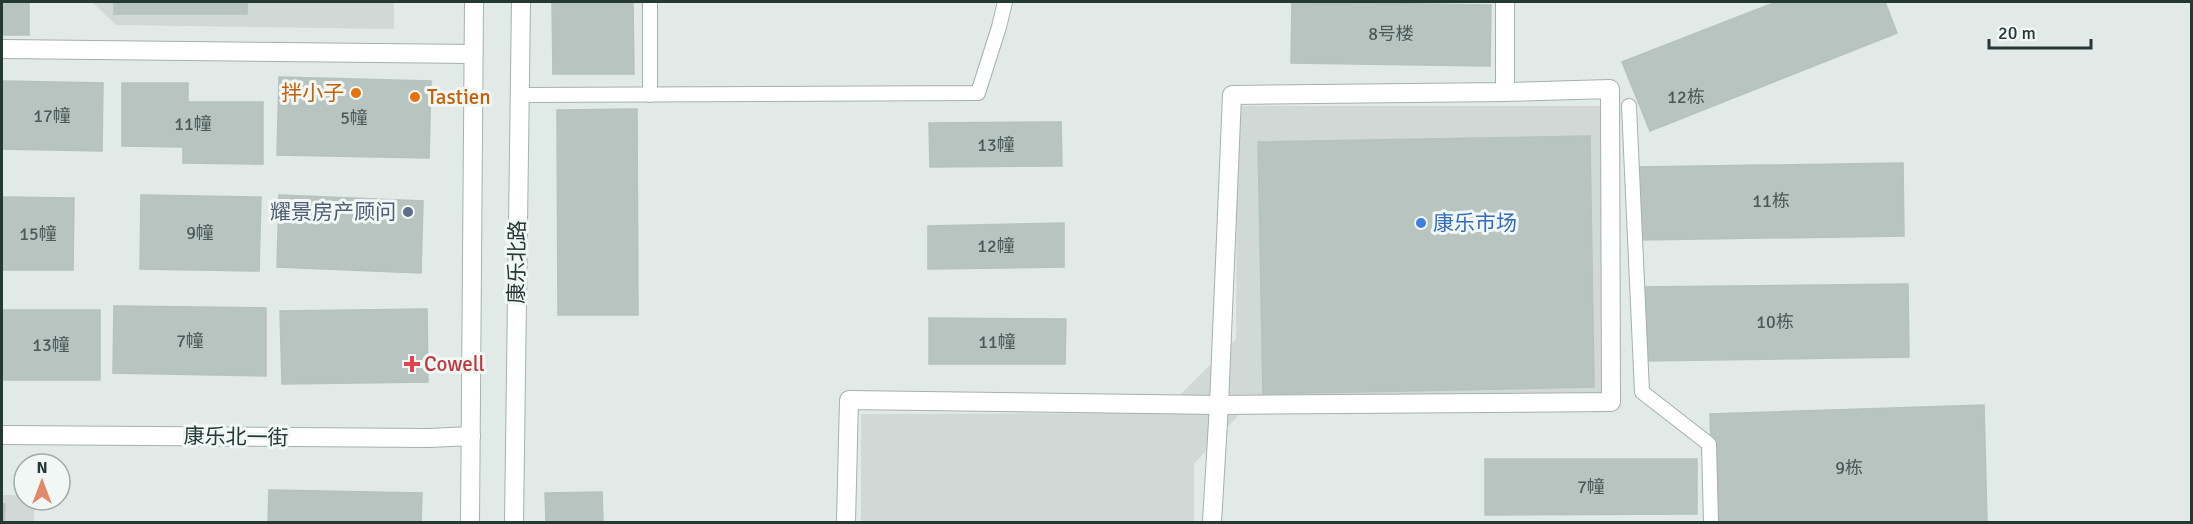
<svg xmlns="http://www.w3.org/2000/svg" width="2193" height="524" viewBox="0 0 2193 524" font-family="Signika,'Noto Sans SC',sans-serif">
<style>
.built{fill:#d0d9d5}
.building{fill:#b7c4bf;stroke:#b5c2bd;stroke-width:1.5}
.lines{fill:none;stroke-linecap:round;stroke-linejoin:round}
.lane-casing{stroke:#a5b1ad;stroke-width:16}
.street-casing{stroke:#a5b1ad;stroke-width:20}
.secondary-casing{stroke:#a2b4ae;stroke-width:20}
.lane{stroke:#fff;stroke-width:14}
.street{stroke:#fff;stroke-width:18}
.secondary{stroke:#fff;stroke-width:18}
.food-dot{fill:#e8710a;stroke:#f1f7f4;stroke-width:2}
.service-dot{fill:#5c6f8a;stroke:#f1f7f4;stroke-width:2}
.shop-dot{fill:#3f7fe0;stroke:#f1f7f4;stroke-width:2}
.health-dot{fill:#e0444e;stroke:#f1f7f4;stroke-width:2}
.labels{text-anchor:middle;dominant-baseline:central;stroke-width:6;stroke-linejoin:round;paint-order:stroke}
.number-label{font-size:18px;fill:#495b57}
.food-label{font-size:21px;fill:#c56008;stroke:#f1f7f4;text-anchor:end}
.service-label{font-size:21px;fill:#4e5e75;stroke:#f1f7f4;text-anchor:end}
.shop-label{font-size:21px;fill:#366cbe;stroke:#f1f7f4;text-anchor:start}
.street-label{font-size:21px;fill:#243834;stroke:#f1f7f4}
.health-label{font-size:21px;fill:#be3a42;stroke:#f1f7f4;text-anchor:start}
</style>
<rect width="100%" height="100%" fill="#e1eae6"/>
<g class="built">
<path d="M92 2H394V29L116 25Z"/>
<path d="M1237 106H1606L1605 397H1255L1194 464V522H861V414L1162 413 1236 339Z"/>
<path d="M2 495H24V500H34V522H2Z"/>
</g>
<g class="building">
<rect x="2" y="2" width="27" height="33"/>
<rect x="114" y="2" width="133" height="12"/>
<path d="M552 2H633L634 74H553Z"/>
<path d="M1292 2 1491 5 1490 66 1291 63Z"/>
<path d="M1776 2H1885L1897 33 1650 131 1622 62Z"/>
<path d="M279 77 431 81 429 158 277 155Z"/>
<path d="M2 81 103 83 102 151 2 149Z"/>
<path d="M122 83H188V102H263V164L183 163V147L122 146Z"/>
<path d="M637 109 638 315H558L557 110Z"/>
<path d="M1061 122 1062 166 930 167 929 123Z"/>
<path d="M1590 136 1594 387 1263 394 1258 142Z"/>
<path d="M1903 163 1904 236 1638 240 1637 167Z"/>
<path d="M141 195 261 197 259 271 140 269Z"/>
<path d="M279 195 423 201 421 273 277 267Z"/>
<path d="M2 197 74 198 73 270H2Z"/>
<path d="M1064 223V267L928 269V226Z"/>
<path d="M1908 284 1909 357 1642 361 1641 287Z"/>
<path d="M114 306 266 308V376L113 373Z"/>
<path d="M427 309 428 382 282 384 280 311Z"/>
<rect x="2" y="310" width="98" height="70"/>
<path d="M929 318 1066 319 1065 364H929Z"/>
<path d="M1984 405 1987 522H1713L1710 414Z"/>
<path d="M1485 459H1697V514L1485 515Z"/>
<path d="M269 490 422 493 421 522H268Z"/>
<path d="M602 492 603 522H546L545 493Z"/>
<path d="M2 504H5L4 522H2Z"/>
</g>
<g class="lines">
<g class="lane-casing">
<g id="lane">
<path d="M650 2V95"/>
<path d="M519 95 978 93 999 27 1005 2"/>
<path d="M1629 106 1642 392 1709 444 1711 522"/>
</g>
</g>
<g class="street-casing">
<g id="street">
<path d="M2 49 473 54"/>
<path d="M2 435 429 438 471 436"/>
<path d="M846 522 849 400 1219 405 1611 402 1610 89 1505 92"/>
<path d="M1212 522 1219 405 1232 95 1505 92V2"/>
</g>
</g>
<g class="secondary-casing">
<g id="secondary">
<path d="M470 522 474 2"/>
<path d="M514 522 521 2"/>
</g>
</g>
<use href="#lane" class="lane"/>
<use href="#street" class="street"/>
<use href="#secondary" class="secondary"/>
</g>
<g class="food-dot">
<circle cx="356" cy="93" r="6"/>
<circle cx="415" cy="97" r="6"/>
</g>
<circle class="service-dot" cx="408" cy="212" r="6"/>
<circle class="shop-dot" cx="1421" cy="223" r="6"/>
<path class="health-dot" d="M409 355h6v6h6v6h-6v6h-6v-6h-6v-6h6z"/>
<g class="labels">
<g class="number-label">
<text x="1391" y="34">8号楼</text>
<text x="1686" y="97">12栋</text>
<text x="52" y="116">17幢</text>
<text x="354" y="118">5幢</text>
<text x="193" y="124">11幢</text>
<text x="996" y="145">13幢</text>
<text x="1771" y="201">11栋</text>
<text x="200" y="233">9幢</text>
<text x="38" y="234">15幢</text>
<text x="996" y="246">12幢</text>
<text x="1775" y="322">10栋</text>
<text x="190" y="341">7幢</text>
<text x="997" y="342">11幢</text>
<text x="51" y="345">13幢</text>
<text x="1849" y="468">9栋</text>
<text x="1591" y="487">7幢</text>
</g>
<g class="food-label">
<text x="344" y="93">拌小子</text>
<text x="427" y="97" text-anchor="start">Tastien</text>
</g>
<g class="service-label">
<text x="396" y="212">耀景房产顾问</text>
</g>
<g class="shop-label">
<text x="1433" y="223">康乐市场</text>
</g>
<g class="street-label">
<text transform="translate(517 262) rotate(-89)">康乐北路</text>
<text transform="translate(236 437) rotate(1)">康乐北一街</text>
</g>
<g class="health-label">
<text x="424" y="364">Cowell</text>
</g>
</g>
<rect width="2193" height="524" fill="none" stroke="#243834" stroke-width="6"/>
<g transform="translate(42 482)"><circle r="28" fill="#f1f7f4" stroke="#9faba7" stroke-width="1.5"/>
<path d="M0-4.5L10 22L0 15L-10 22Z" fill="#e08a69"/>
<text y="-9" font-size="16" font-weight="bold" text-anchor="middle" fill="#243834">N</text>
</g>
<path d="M1989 39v9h102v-9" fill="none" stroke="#243834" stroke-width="3"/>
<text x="1998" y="39" font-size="18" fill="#243834" stroke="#f1f7f4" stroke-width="4.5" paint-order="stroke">20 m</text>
</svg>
